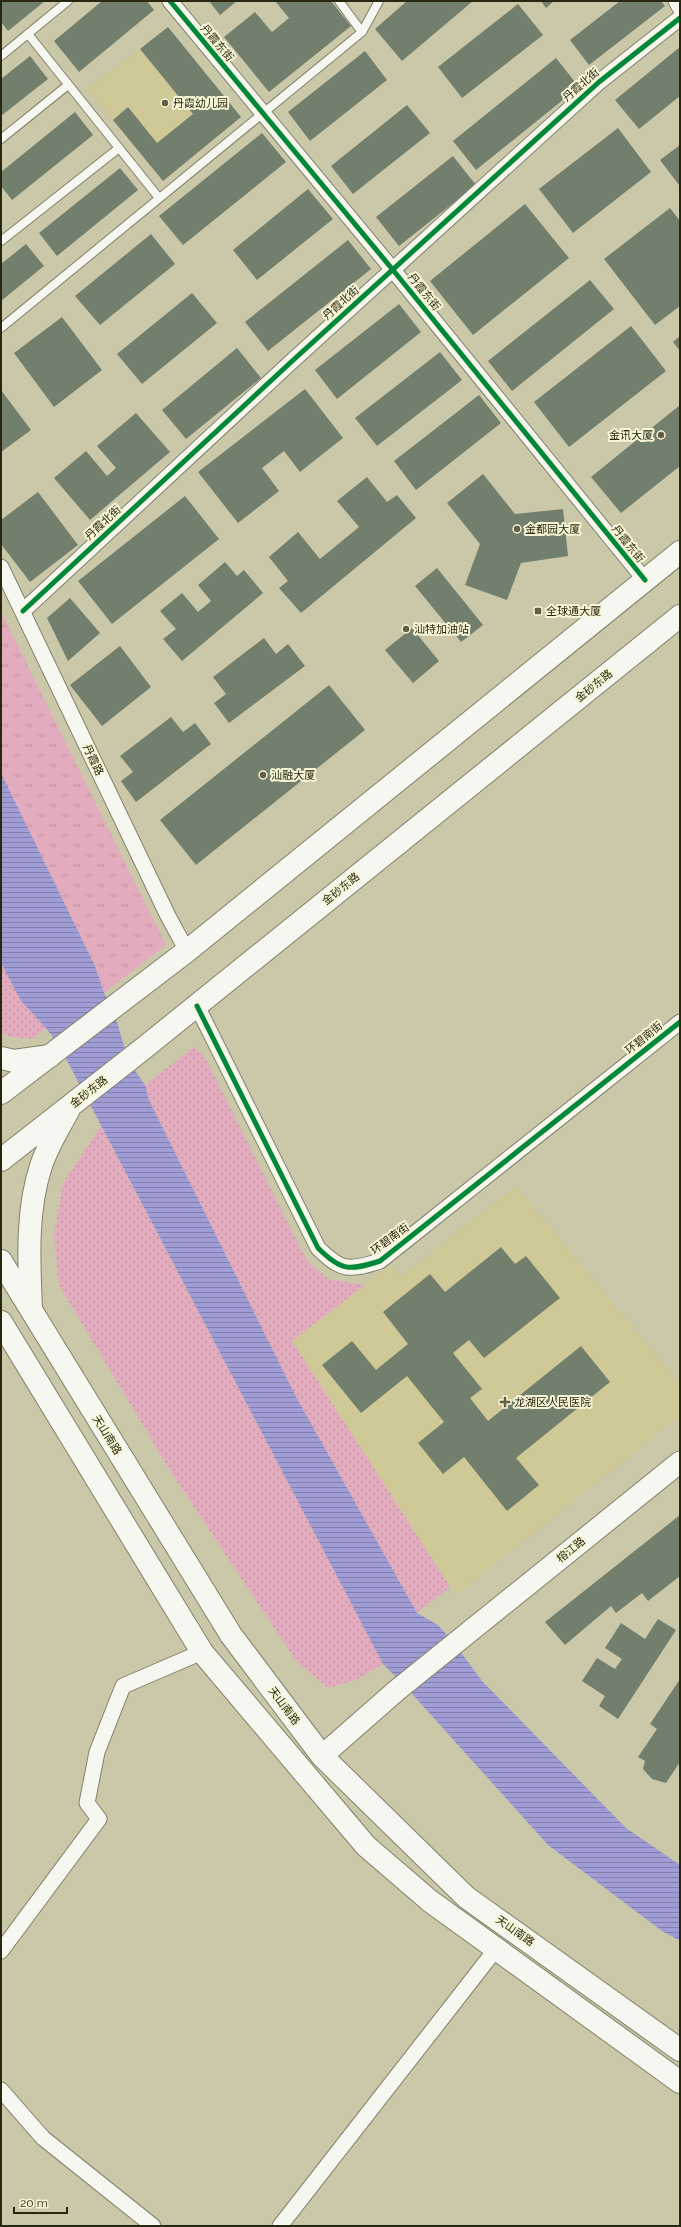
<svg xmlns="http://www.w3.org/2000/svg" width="681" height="2227" viewBox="0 0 681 2227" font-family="Raleway,'Noto Sans SC',sans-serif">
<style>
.built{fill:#cec996}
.grass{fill:url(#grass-dots)}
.park{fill:url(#park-tufts)}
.water{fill:url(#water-rules)}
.building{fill:#727f6c}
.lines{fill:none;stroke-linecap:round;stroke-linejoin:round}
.lane-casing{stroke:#838068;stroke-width:10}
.street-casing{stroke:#838068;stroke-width:17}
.secondary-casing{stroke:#838068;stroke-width:23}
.primary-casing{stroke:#838068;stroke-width:24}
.lane{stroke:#f7f7f2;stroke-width:8}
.street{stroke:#f7f7f2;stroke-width:15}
.secondary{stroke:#f7f7f2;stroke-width:21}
.primary{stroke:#f7f7f2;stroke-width:22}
.cycleway-casing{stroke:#f7f5d7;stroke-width:8}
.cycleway{stroke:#00873e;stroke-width:5}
.poi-dot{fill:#625f46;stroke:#f7f5d7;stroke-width:1.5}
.labels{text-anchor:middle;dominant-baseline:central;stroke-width:4;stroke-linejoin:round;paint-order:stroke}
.street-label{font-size:11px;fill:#2a2710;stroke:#f7f5d7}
.poi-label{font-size:11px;fill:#2a2710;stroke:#f7f5d7;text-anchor:start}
</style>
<defs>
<pattern id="grass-dots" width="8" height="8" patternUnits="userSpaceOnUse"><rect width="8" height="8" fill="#e3acbe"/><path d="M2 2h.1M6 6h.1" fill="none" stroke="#c394a2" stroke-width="1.8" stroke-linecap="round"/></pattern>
<pattern id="park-tufts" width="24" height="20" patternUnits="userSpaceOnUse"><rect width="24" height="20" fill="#e3acbe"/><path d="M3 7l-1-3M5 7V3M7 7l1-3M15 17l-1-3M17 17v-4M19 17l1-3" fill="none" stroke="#c394a2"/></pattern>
<pattern id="water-rules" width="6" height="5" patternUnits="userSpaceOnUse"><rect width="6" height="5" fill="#a09dd6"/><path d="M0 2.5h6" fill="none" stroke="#8380ac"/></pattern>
</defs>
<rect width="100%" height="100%" fill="#cbc8a9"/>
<g class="built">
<path d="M168 27 241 117 163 181 88 89Z"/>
<path d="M516 1186 680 1384V1416L456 1595 292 1341 390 1265 400 1277Z"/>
</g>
<g class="grass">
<path d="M1 963 21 1001 46 1028 33 1039 10 1037 1 1033Z"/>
<path d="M194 1047 205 1057 307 1261 328 1279 365 1285 292 1341 450 1587 417 1613 295 1395 149 1100 145 1085Z"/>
<path d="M101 1126 383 1664 358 1679 328 1688 297 1662 169 1469 59 1285 54 1236 63 1183Z"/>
</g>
<path class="park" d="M1 612 166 945 104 993 95 966 1 773Z"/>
<path class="water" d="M1 773 95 966 104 993 112 1006 129 1062 145 1085 149 1100 295 1395 417 1613 438 1625 455 1644 482 1681 626 1828 680 1865V1941L662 1931 548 1845 404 1685 383 1664 60 1047 46 1028 21 1001 1 963Z"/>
<g class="building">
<path d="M1 1H45L8 31 1 22Z"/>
<path d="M102 1H147L154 10 79 72 54 41Z"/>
<path d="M209 1H237L220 15Z"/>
<path d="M275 1H331L351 26 269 92 224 37 255 12 272 32 289 18Z"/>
<path d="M407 1H473L402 61 375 29Z"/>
<path d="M541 1H554L546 8Z"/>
<path d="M620 1H661L665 6 589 65 570 40Z"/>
<path d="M518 4 543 35 462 98 438 67Z"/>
<path d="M168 27 241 117 163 181 113 120 128 107 157 143 193 114 140 49Z"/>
<path d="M680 47V96L639 129 615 100Z"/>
<path d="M365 51 387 80 310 141 288 112Z"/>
<path d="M30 56 48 79 1 116V79Z"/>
<path d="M556 58 579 87 476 170 453 141Z"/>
<path d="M407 105 430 133 353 194 331 166Z"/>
<path d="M75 112 93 135 12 200 1 186V172Z"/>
<path d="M618 128 651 172 573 233 539 189Z"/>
<path d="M262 133 286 162 183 245 159 216Z"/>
<path d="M680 145V184L679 185 660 160Z"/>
<path d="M453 156 476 185 399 246 376 217Z"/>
<path d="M120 168 138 190 57 256 39 233Z"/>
<path d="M308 189 333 219 257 280 233 250Z"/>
<path d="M525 204 569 258 473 335 430 281Z"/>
<path d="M670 208 680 221V306L655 325 604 259Z"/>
<path d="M151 234 175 264 100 325 75 296Z"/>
<path d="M348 240 371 269 268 351 245 322Z"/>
<path d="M26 244 44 266 1 301V264Z"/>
<path d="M590 280 614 309 512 391 488 361Z"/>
<path d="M192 293 217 323 142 384 117 354Z"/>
<path d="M399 304 421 332 337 399 315 370Z"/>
<path d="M62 317 102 370 54 407 14 353Z"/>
<path d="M631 326 666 371 569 447 534 402Z"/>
<path d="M680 336V351L673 342Z"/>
<path d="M237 348 261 378 186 439 162 410Z"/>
<path d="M440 352 462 380 377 446 355 418Z"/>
<path d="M305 389 343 438 300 472 284 451 262 468 279 491 238 523 198 472Z"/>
<path d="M1 390 31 430 1 452Z"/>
<path d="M479 395 501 423 416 490 394 461Z"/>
<path d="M680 405V466L621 513 591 477Z"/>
<path d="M136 413 170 452 90 520 54 478 86 451 107 476 116 468 97 446Z"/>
<path d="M483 474 515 514 563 509 568 556 521 563 507 600 465 585 480 544 447 503Z"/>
<path d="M367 477 387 502 397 495 416 518 301 613 279 588 288 581 269 557 298 532 320 559 359 527 337 501Z"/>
<path d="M38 492 78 545 30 582 1 544V520Z"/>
<path d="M185 496 219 539 112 624 78 581Z"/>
<path d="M225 562 237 576 244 570 263 593 182 661 163 639 176 629 160 611 182 593 198 612 211 601 198 585Z"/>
<path d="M437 568 483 625 461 642 415 586Z"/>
<path d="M70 598 100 633 68 661 47 618Z"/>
<path d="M412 628 439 661 413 683 385 650Z"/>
<path d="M264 638 276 654 288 644 305 666 229 723 214 703 226 694 213 677Z"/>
<path d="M120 646 151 687 102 726 70 685Z"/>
<path d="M329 685 365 730 196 865 160 820Z"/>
<path d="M171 717 183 732 195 723 211 744 136 802 121 781 133 772 120 756Z"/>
<path d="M501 1247 515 1264 526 1256 560 1298 484 1358 469 1340 453 1353 482 1389 470 1398 488 1421 581 1346 610 1382 516 1458 539 1485 507 1511 464 1457 443 1474 418 1443 444 1422 407 1376 361 1413 322 1365 352 1341 376 1370 408 1344 383 1312 430 1274 445 1292Z"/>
<path d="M680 1515V1576L648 1601 642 1593 616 1613 611 1606 565 1645 545 1622Z"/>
<path d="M658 1619 676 1630 618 1719 599 1706 605 1696 582 1681 597 1658 615 1669 622 1659 605 1648 621 1623 645 1639Z"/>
<path d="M680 1679V1762L666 1783 652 1779 643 1769 645 1761 638 1757 657 1729 650 1724Z"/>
</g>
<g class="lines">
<g class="lane-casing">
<g id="lane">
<path d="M339 1 362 32"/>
<path d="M28 34 159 198"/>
<path d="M1 56 68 1"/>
<path d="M1 139 68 85"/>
<path d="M1 241 119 148"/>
<path d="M1 328 362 32 379 1"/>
</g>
</g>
<g class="street-casing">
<g id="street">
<path d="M170 1 393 270 645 580"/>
<path d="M676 1 680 8"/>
<path d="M1 567 168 916 187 951"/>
<path d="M23 611 290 363 599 82 680 18"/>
<path d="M197 1006 318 1248C341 1271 349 1271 380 1261L680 1022"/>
<path d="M1 1951 99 1819 87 1803 97 1752 123 1686 202 1652"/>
<path d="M1 2090 43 2138 153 2226"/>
<path d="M280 2226 496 1949"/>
</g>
</g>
<g class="secondary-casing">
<path id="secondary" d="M322 1756 396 1691 680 1462"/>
</g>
<g class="primary-casing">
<g id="primary">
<path d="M1 1058 14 1061 50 1056"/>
<path d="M1 1093 187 951 680 552"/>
<path d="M1 1160 139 1052 680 616"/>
<path d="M1 1261 231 1635 322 1756 466 1897 680 2050"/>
<path d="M31 1309C29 1262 26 1211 41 1166 47 1147 59 1128 68 1111"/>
<path d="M1 1322 202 1652 366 1846 430 1901 680 2082"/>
</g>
</g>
<use href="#lane" class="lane"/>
<use href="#street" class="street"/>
<use href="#secondary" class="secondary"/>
<use href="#primary" class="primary"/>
<g class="cycleway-casing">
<g id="cycleway">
<path d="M170 1 393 270 645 580"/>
<path d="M23 611 290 363 599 82 680 18"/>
<path d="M197 1006 318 1248C341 1271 349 1271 380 1261L680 1022"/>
</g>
</g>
<use href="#cycleway" class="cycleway"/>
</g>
<g class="poi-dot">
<circle cx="165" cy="103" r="4"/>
<circle cx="661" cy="435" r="4"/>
<circle cx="517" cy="529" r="4"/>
<rect x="534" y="607" width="8" height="8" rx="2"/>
<circle cx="406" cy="629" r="4"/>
<circle cx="263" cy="775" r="4"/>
<path d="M503 1396h4v4h4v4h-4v4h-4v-4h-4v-4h4z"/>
</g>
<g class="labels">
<g class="street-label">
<text transform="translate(217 43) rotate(50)">丹霞东街</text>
<text transform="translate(581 85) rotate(-41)">丹霞北街</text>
<text transform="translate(424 292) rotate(51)">丹霞东街</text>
<text transform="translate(341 303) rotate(-42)">丹霞北街</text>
<text transform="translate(103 523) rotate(-43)">丹霞北街</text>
<text transform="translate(628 544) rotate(51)">丹霞东街</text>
<text transform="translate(594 686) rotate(-39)">金砂东路</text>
<text transform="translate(93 760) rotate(65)">丹霞路</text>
<text transform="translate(341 889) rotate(-39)">金砂东路</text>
<text transform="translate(644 1038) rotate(-39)">环碧南街</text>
<text transform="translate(89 1092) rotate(-38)">金砂东路</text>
<text transform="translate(390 1239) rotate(-36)">环碧南街</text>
<text transform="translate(107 1435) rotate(58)">天山南路</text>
<text transform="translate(571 1550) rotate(-39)">榕江路</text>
<text transform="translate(284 1706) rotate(53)">天山南路</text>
<text transform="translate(515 1931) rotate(35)">天山南路</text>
</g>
<g class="poi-label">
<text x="173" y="103">丹霞幼儿园</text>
<text x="653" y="435" text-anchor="end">金讯大厦</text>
<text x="525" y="529">金都园大厦</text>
<text x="546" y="611">全球通大厦</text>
<text x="414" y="629">汕特加油站</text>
<text x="271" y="775">汕融大厦</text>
<text x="514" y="1402">龙湖区人民医院</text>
</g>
</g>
<rect width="681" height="2227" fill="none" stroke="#2a2710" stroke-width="4"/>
<path d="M14 2207v6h53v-6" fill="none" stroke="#2a2710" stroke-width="2"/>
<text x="20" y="2207" font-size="12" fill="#2a2710" stroke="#f7f5d7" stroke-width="3" paint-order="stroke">20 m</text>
</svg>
